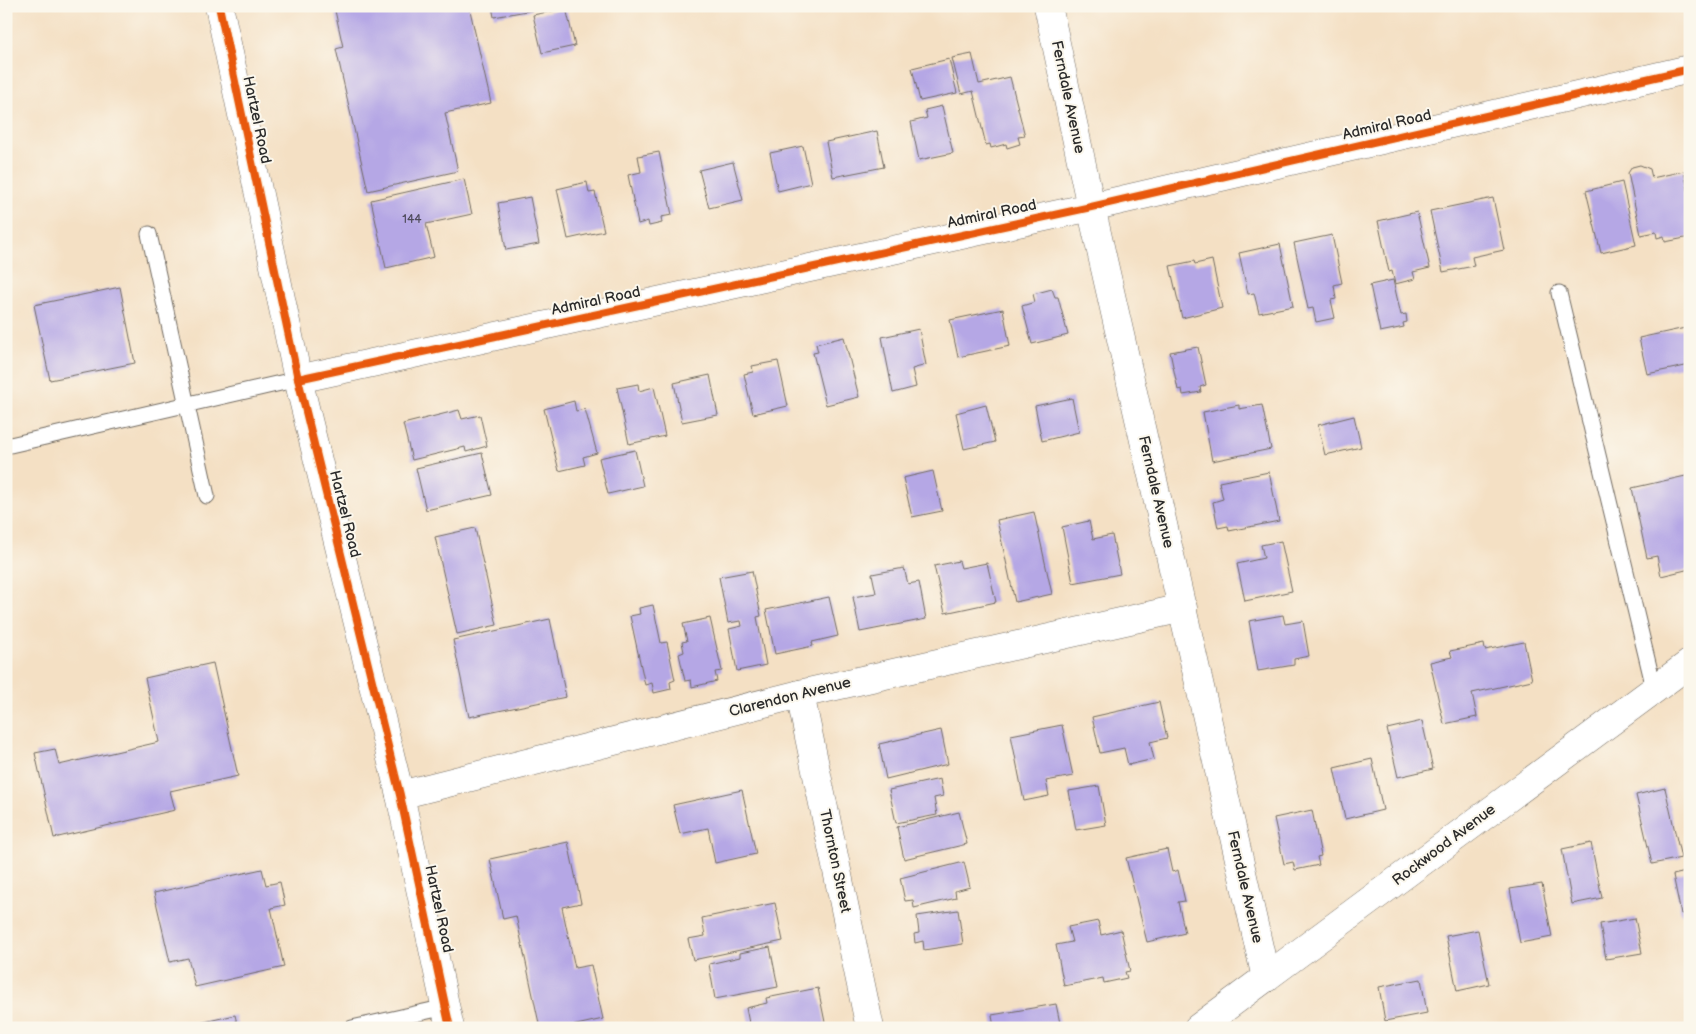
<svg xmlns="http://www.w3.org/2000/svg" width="1696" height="1034" viewBox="0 0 1696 1034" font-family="'Balsamiq Sans',sans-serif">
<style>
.building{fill:#b5a7e5}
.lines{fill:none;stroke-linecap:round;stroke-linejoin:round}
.service-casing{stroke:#716a61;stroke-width:17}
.minor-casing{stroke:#716a61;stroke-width:29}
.tertiary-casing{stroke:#716a61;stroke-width:29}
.service{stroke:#fff;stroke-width:15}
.minor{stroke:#fff;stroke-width:28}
.tertiary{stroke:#fff;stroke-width:28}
.cycleway-casing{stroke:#fbf7ec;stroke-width:11}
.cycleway{stroke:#e8590c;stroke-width:8}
.labels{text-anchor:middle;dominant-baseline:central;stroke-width:4;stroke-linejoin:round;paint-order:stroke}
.number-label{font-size:12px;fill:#4e4a5a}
.street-label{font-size:15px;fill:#2b2b2b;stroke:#fbf7ec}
</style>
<rect width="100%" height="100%" fill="#fbf7ec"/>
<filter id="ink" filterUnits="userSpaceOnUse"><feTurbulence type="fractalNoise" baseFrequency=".02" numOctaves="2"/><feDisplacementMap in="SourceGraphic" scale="10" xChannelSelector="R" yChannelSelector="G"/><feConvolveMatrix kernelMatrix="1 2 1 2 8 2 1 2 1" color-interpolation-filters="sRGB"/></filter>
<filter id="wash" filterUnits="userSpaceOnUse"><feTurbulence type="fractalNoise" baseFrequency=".0096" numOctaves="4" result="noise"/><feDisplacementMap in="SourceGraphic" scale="20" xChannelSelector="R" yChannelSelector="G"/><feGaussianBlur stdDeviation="1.12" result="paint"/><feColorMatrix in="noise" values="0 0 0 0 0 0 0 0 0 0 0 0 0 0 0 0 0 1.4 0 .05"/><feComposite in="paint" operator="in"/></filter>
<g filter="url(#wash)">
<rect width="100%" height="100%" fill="#f4e0c4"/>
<g id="blocks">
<g class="building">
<path d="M334 6H469L491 103 445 113 458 171 368 191 336 49 343 47Z"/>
<path d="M492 6H531L532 10 494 17Z"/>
<path d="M566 8 575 46 542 53 533 15Z"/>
<path d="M972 54 979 84 1010 77 1025 136 1018 137 1020 144 1007 148 1006 144 991 148 990 144 986 145 973 91 961 94 952 58Z"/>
<path d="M949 59 957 93 920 101 912 68Z"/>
<path d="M942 106 953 153 919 160 911 122 927 118 925 110Z"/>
<path d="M877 131 884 167 833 177 826 142Z"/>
<path d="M803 146 811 183 778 191 770 153Z"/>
<path d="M659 152 672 215 661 217 662 223 649 226 648 221 638 224 628 175 641 172 638 156Z"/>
<path d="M733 162 743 200 709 208 699 170Z"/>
<path d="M1640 165 1650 169 1652 178 1684 171 1690 199V237L1665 242 1664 236 1657 238 1656 232 1641 235 1628 173 1632 167Z"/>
<path d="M464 179 472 214 426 224 434 257 386 268 371 200Z"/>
<path d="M587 182 589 193 595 192 604 231 568 239 557 189Z"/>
<path d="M1622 182 1636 245 1601 253 1586 191Z"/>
<path d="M530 197 539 244 506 250 498 203Z"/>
<path d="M1493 198 1504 250 1472 257 1474 266 1443 272 1430 211Z"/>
<path d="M1417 212 1430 268 1413 272 1415 279 1395 284 1392 271 1389 272 1378 221Z"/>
<path d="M1332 235 1342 283 1334 285 1336 299 1331 300 1335 318 1316 322 1313 308 1308 309 1294 243Z"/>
<path d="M1280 244 1293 306 1259 313 1254 293 1248 294 1239 253Z"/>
<path d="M1212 260 1222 308 1182 318 1170 266 1194 261 1195 264Z"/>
<path d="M1393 280 1401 315 1406 314 1407 322 1403 323 1404 327 1380 332 1370 285Z"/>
<path d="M120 287 135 363 50 380 34 305Z"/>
<path d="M1052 289 1055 297H1058L1068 335 1032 344 1022 306 1035 302 1033 294Z"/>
<path d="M1003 309 1010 346 958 357 950 320Z"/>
<path d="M1690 327V365L1647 374 1639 338Z"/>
<path d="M919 329 926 365 912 369 916 387 893 393 882 337Z"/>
<path d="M844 337 859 397 826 405 813 353 818 352 816 344Z"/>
<path d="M1198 347 1206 385 1200 387 1201 392 1183 395 1182 389 1178 390 1170 352Z"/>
<path d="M778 361 788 406 753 414 744 374 753 372 752 366Z"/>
<path d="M710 375 718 415 682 422 674 383Z"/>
<path d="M638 384 639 391 654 387 665 436 629 444 617 388Z"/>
<path d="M1072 398 1079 432 1042 441 1035 406Z"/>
<path d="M574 401 576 411 585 409 597 453 583 457 585 465 559 471 544 409Z"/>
<path d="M986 405 995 442 964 449 956 413Z"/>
<path d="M1239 405V409L1262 405 1271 449 1212 461 1203 412Z"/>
<path d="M459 410 462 419 480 415 487 446 466 452 465 447 412 460 403 424Z"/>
<path d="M1354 416 1361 447 1325 455 1318 425Z"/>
<path d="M635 450 643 486 608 494 599 458Z"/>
<path d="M482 453 492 495 426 510 416 468Z"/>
<path d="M933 471 942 511 912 517 903 478Z"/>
<path d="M1269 472 1279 521 1229 531 1228 526 1218 528 1213 502 1223 499 1219 482Z"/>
<path d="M1690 475V569L1661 576 1657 556 1647 558 1632 488Z"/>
<path d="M1034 512 1052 594 1015 602 997 520Z"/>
<path d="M1089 521 1093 539 1112 535 1120 574 1073 583 1062 527Z"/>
<path d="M475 528 497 625 457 634 435 537Z"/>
<path d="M1281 541 1292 591 1245 601 1237 564 1264 558 1261 545Z"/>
<path d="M959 561 961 568 987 563 996 602 945 613 934 566Z"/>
<path d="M904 568 908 584 919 582 926 619 860 632 853 597 876 593 872 574Z"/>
<path d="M752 571 761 616 757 617 766 665 737 671 729 629 742 626 741 621 728 623 719 577Z"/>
<path d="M829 597 838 636 812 642 813 646 775 654 766 610Z"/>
<path d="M653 605 661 643 667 642 675 680 670 682 671 689 654 693 652 683 645 685 630 616 640 614 639 608Z"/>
<path d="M1283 615 1285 624 1303 621 1309 656 1294 659V665L1258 671 1249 621Z"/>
<path d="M710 618 722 671 715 672 717 681 692 687 691 680 685 681 679 654 684 652 682 642 687 641 683 624Z"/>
<path d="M550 619 566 697 469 717 453 640Z"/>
<path d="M1524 642 1532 680 1472 693 1477 717 1444 724 1430 662 1452 657 1450 651 1484 644 1485 650Z"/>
<path d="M213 663 238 776 170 791 175 810 54 838 35 753 55 749 59 765 159 742 145 678Z"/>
<path d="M1159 702 1167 738 1150 742 1154 759 1128 765 1124 748 1100 753 1092 717Z"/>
<path d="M1422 721 1433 769 1398 777 1387 729Z"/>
<path d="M1062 725 1073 776 1046 781 1049 796 1024 801 1011 735Z"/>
<path d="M941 730 948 764 886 779 879 744Z"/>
<path d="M1372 759 1383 810 1345 819 1334 768Z"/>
<path d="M940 779 943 796 934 798 937 815 896 823 889 790Z"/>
<path d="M1099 786 1106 825 1076 830 1069 791Z"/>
<path d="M1665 788 1681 858 1652 864 1636 795Z"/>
<path d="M742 790 756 854 715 863 708 828 680 834 673 805Z"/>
<path d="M1312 810 1321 856 1317 857 1319 865 1295 870 1293 862 1284 864 1274 818Z"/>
<path d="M959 812 967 844 904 859 897 827Z"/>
<path d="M568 842 581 903 562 907 575 968 591 965 603 1019 563 1028H540L516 916 503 919 490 859Z"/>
<path d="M1591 843 1602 898 1572 904 1562 849Z"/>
<path d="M1167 849 1172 872 1178 870 1185 901 1178 902 1185 933 1147 942 1126 858Z"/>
<path d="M964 862 970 887 955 891 956 898 914 908 913 900 905 901 900 878Z"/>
<path d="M262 869 266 885 280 882 285 905 271 908 284 967 195 987 188 958 170 962 154 893Z"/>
<path d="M1690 871V912L1681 914 1673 875Z"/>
<path d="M1542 884 1552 937 1520 943 1510 889Z"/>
<path d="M775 903 783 941 693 960 688 939 705 936 702 918Z"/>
<path d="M958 910 963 944 924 950 923 941 915 943 914 934 919 933 917 916Z"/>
<path d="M1635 918 1642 953 1606 959 1600 924Z"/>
<path d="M1098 921 1101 935 1121 930 1130 971 1125 972 1127 978 1104 983 1103 978 1064 986 1056 945 1072 942 1068 927Z"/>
<path d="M1478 930 1489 984 1457 991 1446 936Z"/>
<path d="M770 947 778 987 715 999 709 964 740 957V953Z"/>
<path d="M1421 979 1427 1013 1385 1021 1379 987Z"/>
<path d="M818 988 826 1027 750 1028 746 1008 767 1003 766 998Z"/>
<path d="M1056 1004 1061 1028H994L992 1015Z"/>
<path d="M235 1015 238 1028H182V1027Z"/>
</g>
</g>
</g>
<g filter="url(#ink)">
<use href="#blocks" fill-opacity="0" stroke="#716a61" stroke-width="1"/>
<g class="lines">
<g class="service-casing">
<g id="service">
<path d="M149 234 207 496"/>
<path d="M1559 293 1654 688"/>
<path d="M6 446 298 379"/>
<path d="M352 1028 446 1007"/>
</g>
</g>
<g class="minor-casing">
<g id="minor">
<path d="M1048 6 1091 207 1266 978"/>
<path d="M298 379 1091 207 1690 69"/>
<path d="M800 694 870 1028"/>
<path d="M400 795 800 694 1183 608"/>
</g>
</g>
<g class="tertiary-casing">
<g id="tertiary">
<path d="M219 6 298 379 400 795 450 1028"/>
<path d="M1198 1028 1690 663"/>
</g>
</g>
<use href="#service" class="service"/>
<use href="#minor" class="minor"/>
<use href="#tertiary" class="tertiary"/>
<g class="cycleway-casing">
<g id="cycleway">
<path d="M219 6 298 379 400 795 450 1028"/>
<path d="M298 379 1091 207 1690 69"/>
</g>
</g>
<use href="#cycleway" class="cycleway"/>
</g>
</g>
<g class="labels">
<g class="number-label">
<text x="412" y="219">144</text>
</g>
<g class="street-label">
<text transform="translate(1068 97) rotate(78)">Ferndale Avenue</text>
<text transform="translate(257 120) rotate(78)">Hartzel Road</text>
<text transform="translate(1387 125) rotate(-13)">Admiral Road</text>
<text transform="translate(992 214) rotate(-12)">Admiral Road</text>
<text transform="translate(596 301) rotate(-12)">Admiral Road</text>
<text transform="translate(1156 492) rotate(77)">Ferndale Avenue</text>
<text transform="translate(345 514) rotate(76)">Hartzel Road</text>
<text transform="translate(790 697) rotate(-14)">Clarendon Avenue</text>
<text transform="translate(1444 845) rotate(-37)">Rockwood Avenue</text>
<text transform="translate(835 861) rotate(78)">Thornton Street</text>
<text transform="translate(1245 887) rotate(77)">Ferndale Avenue</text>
<text transform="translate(439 909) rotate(78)">Hartzel Road</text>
</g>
</g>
<rect width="1696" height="1034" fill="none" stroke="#fbf7ec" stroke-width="25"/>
</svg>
